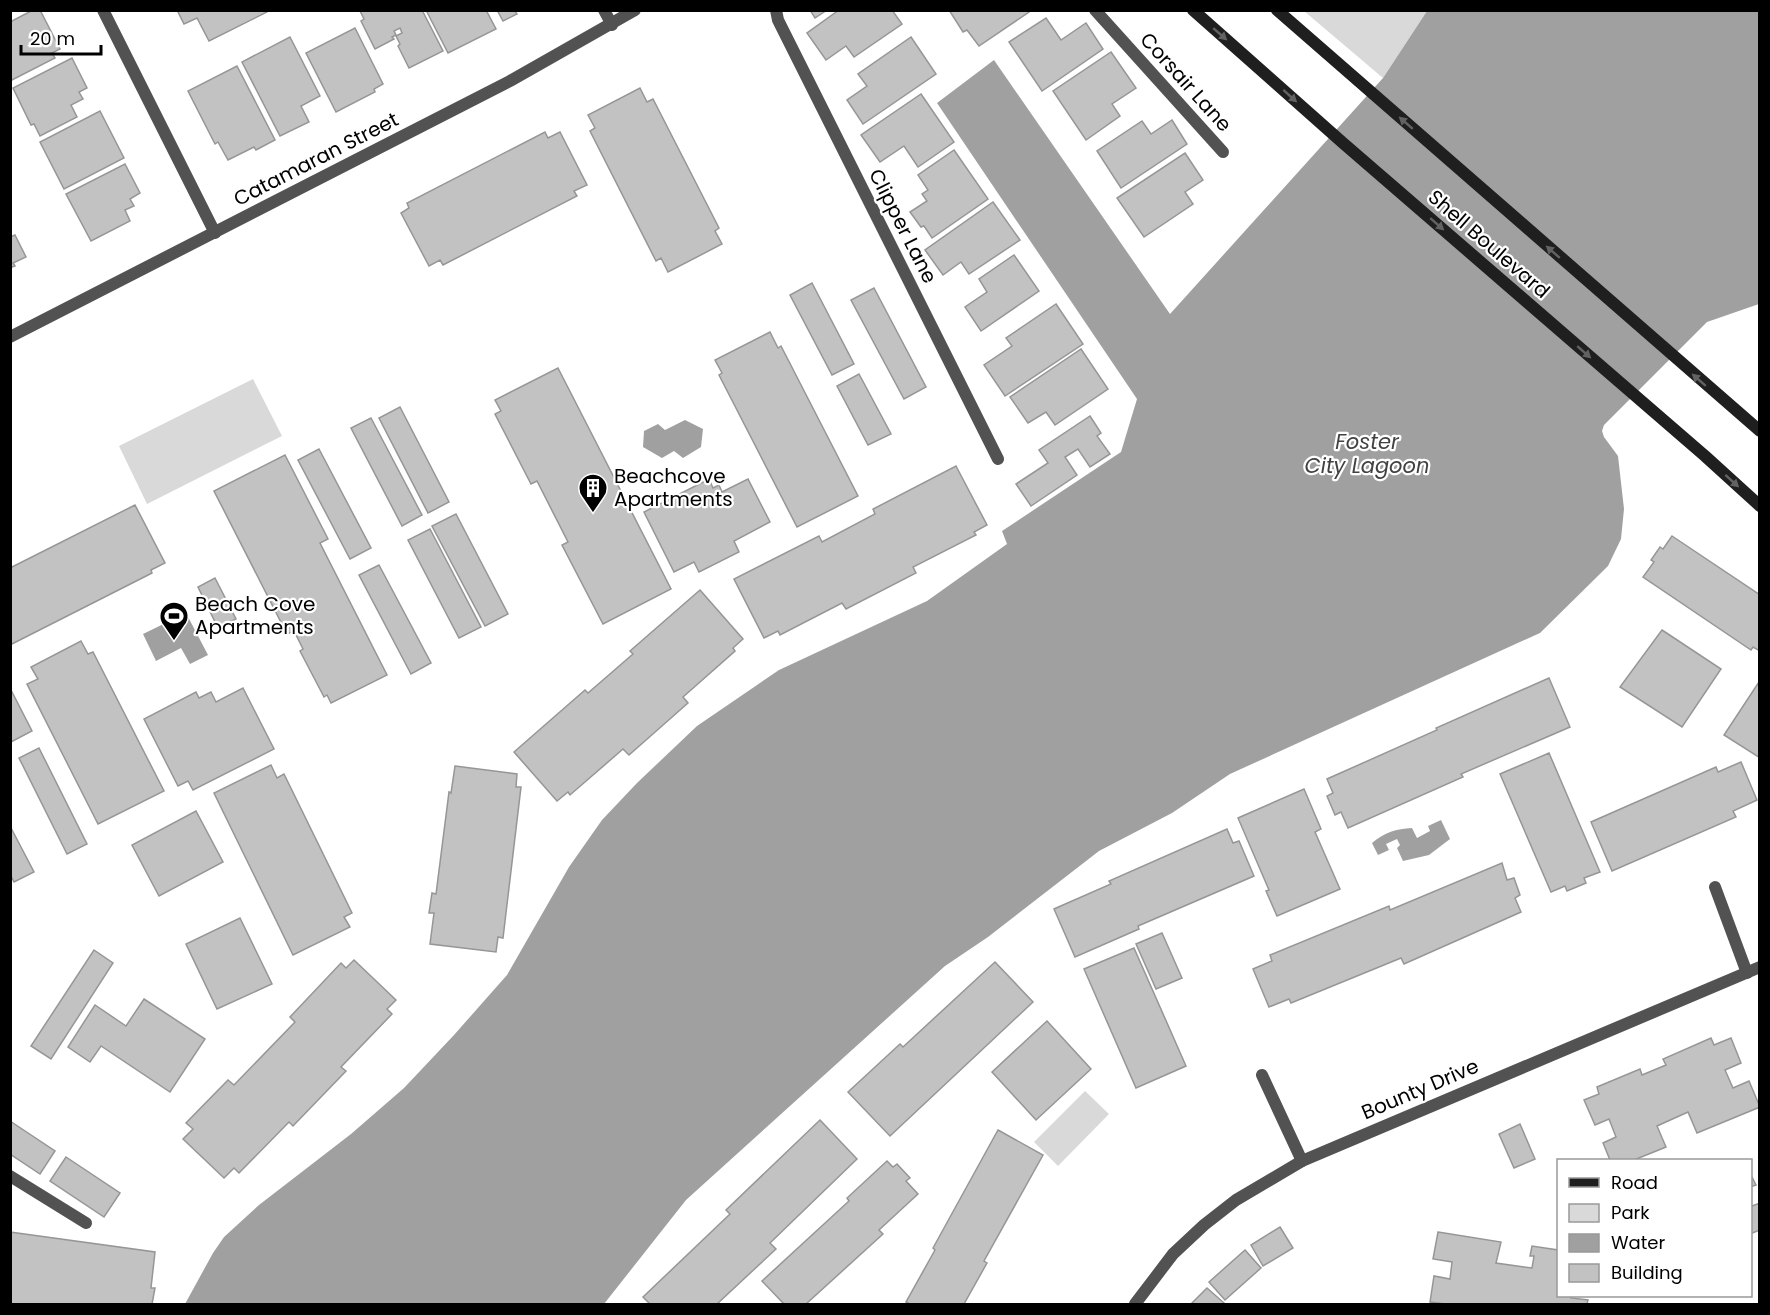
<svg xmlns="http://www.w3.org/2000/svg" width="1770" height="1315" viewBox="0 0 1770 1315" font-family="Poppins,sans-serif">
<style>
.green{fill:#d9d9d9}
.water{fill:#a0a0a0}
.building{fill:#c2c2c2;stroke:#969696;stroke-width:1.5}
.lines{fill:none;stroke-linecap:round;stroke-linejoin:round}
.service{stroke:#525252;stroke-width:12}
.minor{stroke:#525252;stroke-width:12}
.tertiary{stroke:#525252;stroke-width:12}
.secondary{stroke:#1f1f1f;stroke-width:12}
.oneway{fill:#626262}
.labels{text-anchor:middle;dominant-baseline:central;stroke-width:4.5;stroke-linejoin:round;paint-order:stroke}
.street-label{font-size:20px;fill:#000;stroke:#fff}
.poi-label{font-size:20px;fill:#000;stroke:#fff;text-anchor:start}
.water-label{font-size:21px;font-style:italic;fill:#414141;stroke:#fff}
</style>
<rect width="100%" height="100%" fill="#fff"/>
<g class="green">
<path d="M1304 11H1427L1383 78Z"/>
<path d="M253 379 282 436 147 504 119 446Z"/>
<path d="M1085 1091 1109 1114 1058 1166 1034 1142Z"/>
</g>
<g class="water">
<path d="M1427 11H1759V304L1707 322 1604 425 1602 431 1604 437 1618 456 1624 509 1621 539 1608 566 1540 633 1230 774 1172 813 1099 851 988 937 945 966 686 1200 604 1304H185L213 1253 224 1237 259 1205 351 1134 404 1088 454 1035 507 975 569 867 602 820 637 783 697 726 779 670 927 601 1007 544 1002 531 1121 452 1137 399 937 103 994 60 1170 314 1383 78Z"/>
<path d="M685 420 703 429 701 447 683 458 674 451 662 458 643 447 644 431 658 424 665 430Z"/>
<path d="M186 613 208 655 190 664 181 648 156 661 143 634Z"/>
<path d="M1441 820 1450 839 1429 855 1403 861 1397 848 1400 845 1397 839 1386 844 1389 850 1378 855 1372 843C1385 832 1396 829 1412 828L1417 838 1430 831 1428 826Z"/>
</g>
<g class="building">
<path d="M33 10H40L60 49 52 53 55 58 10 81V22Z"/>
<path d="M177 10H266L267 12 209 41 197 18 184 24Z"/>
<path d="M422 10 443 51 409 68 398 46 400 44 396 36 402 33 400 28 394 31 396 35 392 37 394 39 375 49 361 21 364 19 360 11Z"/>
<path d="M426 10H486L496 29 448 53Z"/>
<path d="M497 10H517L515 11 517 14 503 21Z"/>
<path d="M810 10H827L815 18Z"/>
<path d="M839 10H892L902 24 854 57 846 46 826 60 807 33Z"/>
<path d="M949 10H1029V12L979 46 967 30 963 32Z"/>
<path d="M1046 18 1061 40 1086 23 1103 49 1042 91 1009 42Z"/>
<path d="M355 28 383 84 374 89 375 92 336 112 306 53Z"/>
<path d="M290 37 320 96 301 106 309 122 280 136 242 62Z"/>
<path d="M911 37 936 74 863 124 847 100 867 86 858 74Z"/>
<path d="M1111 52 1136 88 1112 104 1120 116 1086 140 1053 91Z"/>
<path d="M72 58 87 88 79 92 83 99 71 105 77 117 40 136 34 124 31 125 13 88Z"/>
<path d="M237 66 275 140 256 150 254 147 228 160 218 142 215 144 188 91Z"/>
<path d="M640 88 647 102 653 99 719 228 715 231 722 244 668 272 661 258 656 261 590 131 595 128 588 115Z"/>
<path d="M921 94 954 142 918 167 904 146 880 162 861 135Z"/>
<path d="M100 111 124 158 64 189 40 142Z"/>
<path d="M1172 120 1187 144 1121 188 1097 151 1142 121 1151 134Z"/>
<path d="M545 132 548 138 560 132 587 185 574 191 577 196 443 265 440 260 429 266 401 213 409 208 407 203Z"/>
<path d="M954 150 988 199 932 238 924 226 921 227 910 212 927 201 922 194 928 190 918 175Z"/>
<path d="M1185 153 1203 180 1185 192 1193 204 1144 237 1117 198Z"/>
<path d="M125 164 140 193 130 199 134 206 125 210 130 221 91 241 66 194Z"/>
<path d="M993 202 1020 240 969 274 961 262 943 275 925 250Z"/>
<path d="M15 235 26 257 13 263 15 266 10 268V237Z"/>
<path d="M1014 255 1039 291 981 331 965 307 987 292 979 279Z"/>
<path d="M812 283 854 364 832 375 790 295Z"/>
<path d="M874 288 926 387 904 399 851 300Z"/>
<path d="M1056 304 1083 344 1005 396 984 365 1012 346 1006 338Z"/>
<path d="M770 332 778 348 781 346 858 496 797 527 719 375 722 373 715 360Z"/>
<path d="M1081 349 1108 389 1055 425 1046 412 1028 423 1010 397Z"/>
<path d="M558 368 671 589 603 624 562 545 568 542 537 481 531 484 495 414 501 411 495 400Z"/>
<path d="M859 374 891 434 868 445 837 386Z"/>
<path d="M400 407 449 502 428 513 379 418Z"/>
<path d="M1090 416 1101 433 1097 436 1110 454 1090 467 1078 449 1065 457 1077 475 1031 506 1016 484 1048 463 1039 450Z"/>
<path d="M371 418 422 515 402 526 351 428Z"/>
<path d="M319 449 371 548 350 559 298 460Z"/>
<path d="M285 455 328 539 320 543 387 675 331 703 327 695 324 697 300 651 303 649 294 631 287 634 214 491Z"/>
<path d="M956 466 987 525 974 532 976 535 913 567 916 573 846 609 842 603 780 635 778 631 764 638 734 579 819 536 822 542 875 514 873 509Z"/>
<path d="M709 479 713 488 719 485 722 492 748 479 770 522 734 541 739 552 699 572 694 562 674 572 644 512Z"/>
<path d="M135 505 165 563 151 570 152 573 10 645V568Z"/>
<path d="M456 514 508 614 485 626 432 526Z"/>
<path d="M430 529 481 627 459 638 408 540Z"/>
<path d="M1672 536 1760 595V651L1753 647 1751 650 1643 577 1654 562 1651 560 1660 547 1663 549Z"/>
<path d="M379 565 431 663 411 674 359 575Z"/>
<path d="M215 578 236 619 218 628 198 587Z"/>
<path d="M700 590 743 639 733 648 735 651 683 697 688 703 629 755 623 749 570 795 568 792 557 801 514 752 585 690 588 693 633 654 630 651Z"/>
<path d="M1662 630 1721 669 1682 727 1620 687Z"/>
<path d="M81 641 88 654 93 652 164 791 98 824 27 684 38 679 31 667Z"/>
<path d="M1549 678 1570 727 1461 774 1463 777 1348 828 1341 812 1335 815 1327 796 1333 793 1327 779 1437 730 1436 728Z"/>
<path d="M1759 682 1760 683V758L1724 735Z"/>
<path d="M10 688 32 731 11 742H10Z"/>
<path d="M243 688 274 749 193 790 188 781 178 786 144 719 196 692 199 698 211 692 216 702Z"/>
<path d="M39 748 87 844 67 854 19 758Z"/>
<path d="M1549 753 1600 872 1584 878 1586 883 1567 891 1565 886 1551 892 1500 774Z"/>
<path d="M1741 762 1757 800 1733 811 1736 817 1612 871 1591 822 1716 767 1718 772Z"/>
<path d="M271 765 277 778 284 774 352 913 344 917 350 927 293 955 214 793Z"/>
<path d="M455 766 517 774 516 787H521L503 938 498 937 496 952 430 944 434 913H429L432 893 436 894 449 792 451 793Z"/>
<path d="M1304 789 1321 829 1315 832 1340 889 1277 916 1266 891 1269 890 1238 818Z"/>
<path d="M196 811 223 862 159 896 132 845Z"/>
<path d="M10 826 34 872 14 882 10 874Z"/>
<path d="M1227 829 1233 843 1239 841 1254 876 1138 926 1139 929 1075 957 1054 909 1111 884 1109 881Z"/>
<path d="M1502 863 1507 880 1514 878 1520 895 1515 898 1521 912 1404 964 1401 958 1291 1003 1289 999 1269 1007 1253 969 1272 961 1270 955 1389 906 1390 910Z"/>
<path d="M240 918 272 984 217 1009 186 944Z"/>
<path d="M1162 933 1182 978 1156 989 1136 944Z"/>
<path d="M1134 948 1186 1066 1136 1088 1084 969Z"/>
<path d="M94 950 113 963 51 1059 31 1046Z"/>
<path d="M354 960 396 1000 387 1009 392 1014 341 1067 346 1071 293 1126 289 1122 239 1173 234 1168 224 1178 183 1139 193 1129 186 1123 228 1080 234 1085 295 1022 290 1017 341 963 346 968Z"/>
<path d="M995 962 1033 1002 890 1136 848 1092 900 1044 903 1047Z"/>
<path d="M144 999 205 1039 170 1092 101 1046 90 1062 68 1047 95 1005 126 1026Z"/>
<path d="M1047 1021 1091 1069 1036 1120 992 1072Z"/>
<path d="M1711 1038 1714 1045 1731 1038 1741 1063 1725 1070 1733 1088 1749 1081 1760 1107 1697 1133 1688 1112 1657 1126 1666 1147 1634 1160H1610L1603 1143 1616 1137 1609 1119 1595 1125 1584 1100 1599 1094 1597 1087 1640 1069 1642 1075 1666 1065 1663 1059Z"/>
<path d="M820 1120 857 1159 770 1243 776 1249 717 1304H650L643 1297 730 1214 726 1210Z"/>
<path d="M10 1121 55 1151 40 1174 10 1154Z"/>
<path d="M1520 1124 1535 1159 1514 1168 1499 1134Z"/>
<path d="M998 1130 1043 1155 984 1261 987 1263 964 1304H910L906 1302 935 1250 933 1248Z"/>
<path d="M66 1157 120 1193 104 1217 50 1181Z"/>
<path d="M887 1161 893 1167 897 1164 910 1178 906 1181 918 1194 879 1230 883 1234 806 1304H784L762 1281 849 1201 847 1198Z"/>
<path d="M1750 1173 1756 1185 1750 1187Z"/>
<path d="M1750 1203 1752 1206 1760 1203V1230L1750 1234Z"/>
<path d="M1280 1227 1293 1248 1263 1266 1251 1245Z"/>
<path d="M10 1232 155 1252 151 1288H155L152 1304H10Z"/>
<path d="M1438 1232 1501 1242 1496 1263 1532 1268 1534 1256H1530L1532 1246 1558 1250V1296H1572L1571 1298 1588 1300 1587 1304H1445L1430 1302 1434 1276 1450 1279 1452 1262 1433 1259Z"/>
<path d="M1245 1250 1261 1268 1225 1300 1209 1282Z"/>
<path d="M1207 1288 1224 1303 1222 1304H1191Z"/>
</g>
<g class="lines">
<g class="service">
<path d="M1715 887 1747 973"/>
<path d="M1262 1075 1302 1161"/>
<path d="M10 1176 86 1223"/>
</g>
<g class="minor">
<path d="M103 10 215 233"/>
<path d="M604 10 612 25"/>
<path d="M776 10 778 20 998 459"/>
<path d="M1095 10 1223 152"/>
<path d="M10 337 510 81 635 10"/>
</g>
<path class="tertiary" d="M1135 1304 1173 1254 1204 1225 1236 1200 1302 1161 1760 967"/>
<g class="secondary">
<path d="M1193 10 1343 143 1705 456 1760 506"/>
<path d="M1277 10 1760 431"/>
</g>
</g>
<defs><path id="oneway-solid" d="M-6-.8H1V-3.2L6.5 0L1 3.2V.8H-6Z" transform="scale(1.5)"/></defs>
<g class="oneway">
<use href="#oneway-solid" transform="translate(1220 34) rotate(41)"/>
<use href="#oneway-solid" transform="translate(1290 96) rotate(42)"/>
<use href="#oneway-solid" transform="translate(1406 123) rotate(-139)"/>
<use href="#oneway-solid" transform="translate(1437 224) rotate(41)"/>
<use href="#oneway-solid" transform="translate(1553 252) rotate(-139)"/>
<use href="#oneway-solid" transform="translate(1584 352) rotate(41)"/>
<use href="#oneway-solid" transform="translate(1699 380) rotate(-139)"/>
<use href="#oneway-solid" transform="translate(1732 481) rotate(42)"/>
</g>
<defs>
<g id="building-pin" transform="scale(1.5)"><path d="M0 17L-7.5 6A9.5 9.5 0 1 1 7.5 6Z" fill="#000" stroke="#fff"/><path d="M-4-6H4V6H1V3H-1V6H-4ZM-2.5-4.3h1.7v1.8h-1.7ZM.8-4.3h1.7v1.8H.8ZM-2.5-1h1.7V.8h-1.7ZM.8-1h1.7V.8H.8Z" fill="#fff"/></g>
<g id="stadium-pin" transform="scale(1.5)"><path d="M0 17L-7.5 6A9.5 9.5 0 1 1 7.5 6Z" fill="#000" stroke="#fff"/><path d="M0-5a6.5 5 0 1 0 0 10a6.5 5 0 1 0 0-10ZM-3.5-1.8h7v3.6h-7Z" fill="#fff"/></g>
</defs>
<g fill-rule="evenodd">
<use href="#building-pin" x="593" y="488"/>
<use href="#stadium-pin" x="174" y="616"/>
</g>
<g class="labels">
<g class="street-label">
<text transform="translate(1186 82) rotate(48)">Corsair Lane</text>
<text transform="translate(316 159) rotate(-27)">Catamaran Street</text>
<text transform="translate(903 226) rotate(63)">Clipper Lane</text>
<text transform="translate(1489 244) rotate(41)">Shell Boulevard</text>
<text transform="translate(1420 1089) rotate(-23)">Bounty Drive</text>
</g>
<g class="poi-label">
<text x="614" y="476">Beachcove<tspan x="614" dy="23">Apartments</tspan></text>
<text x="195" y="604">Beach Cove<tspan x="195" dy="23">Apartments</tspan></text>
</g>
<g class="water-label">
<text x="1367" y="441">Foster<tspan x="1367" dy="24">City Lagoon</tspan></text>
</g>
</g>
<rect width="1770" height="1315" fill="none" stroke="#000000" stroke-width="24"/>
<rect x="1557" y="1159" width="195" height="138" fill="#ffffff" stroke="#999999" stroke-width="1.5"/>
<rect x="1569" y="1178" width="30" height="9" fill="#1f1f1f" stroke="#999999" stroke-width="1.5"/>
<text x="1611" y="1189" font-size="18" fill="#000000">Road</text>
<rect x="1569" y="1204" width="30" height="18" fill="#d9d9d9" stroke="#999999" stroke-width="1.5"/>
<text x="1611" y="1219" font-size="18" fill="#000000">Park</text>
<rect x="1569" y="1234" width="30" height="18" fill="#a0a0a0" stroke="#999999" stroke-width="1.5"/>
<text x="1611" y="1249" font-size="18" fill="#000000">Water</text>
<rect x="1569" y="1264" width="30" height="18" fill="#c2c2c2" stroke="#999999" stroke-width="1.5"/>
<text x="1611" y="1279" font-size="18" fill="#000000">Building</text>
<path d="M21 45v9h80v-9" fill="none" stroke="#000000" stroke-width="3"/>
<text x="30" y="45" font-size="18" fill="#000000" stroke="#ffffff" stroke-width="4.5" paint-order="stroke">20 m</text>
</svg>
